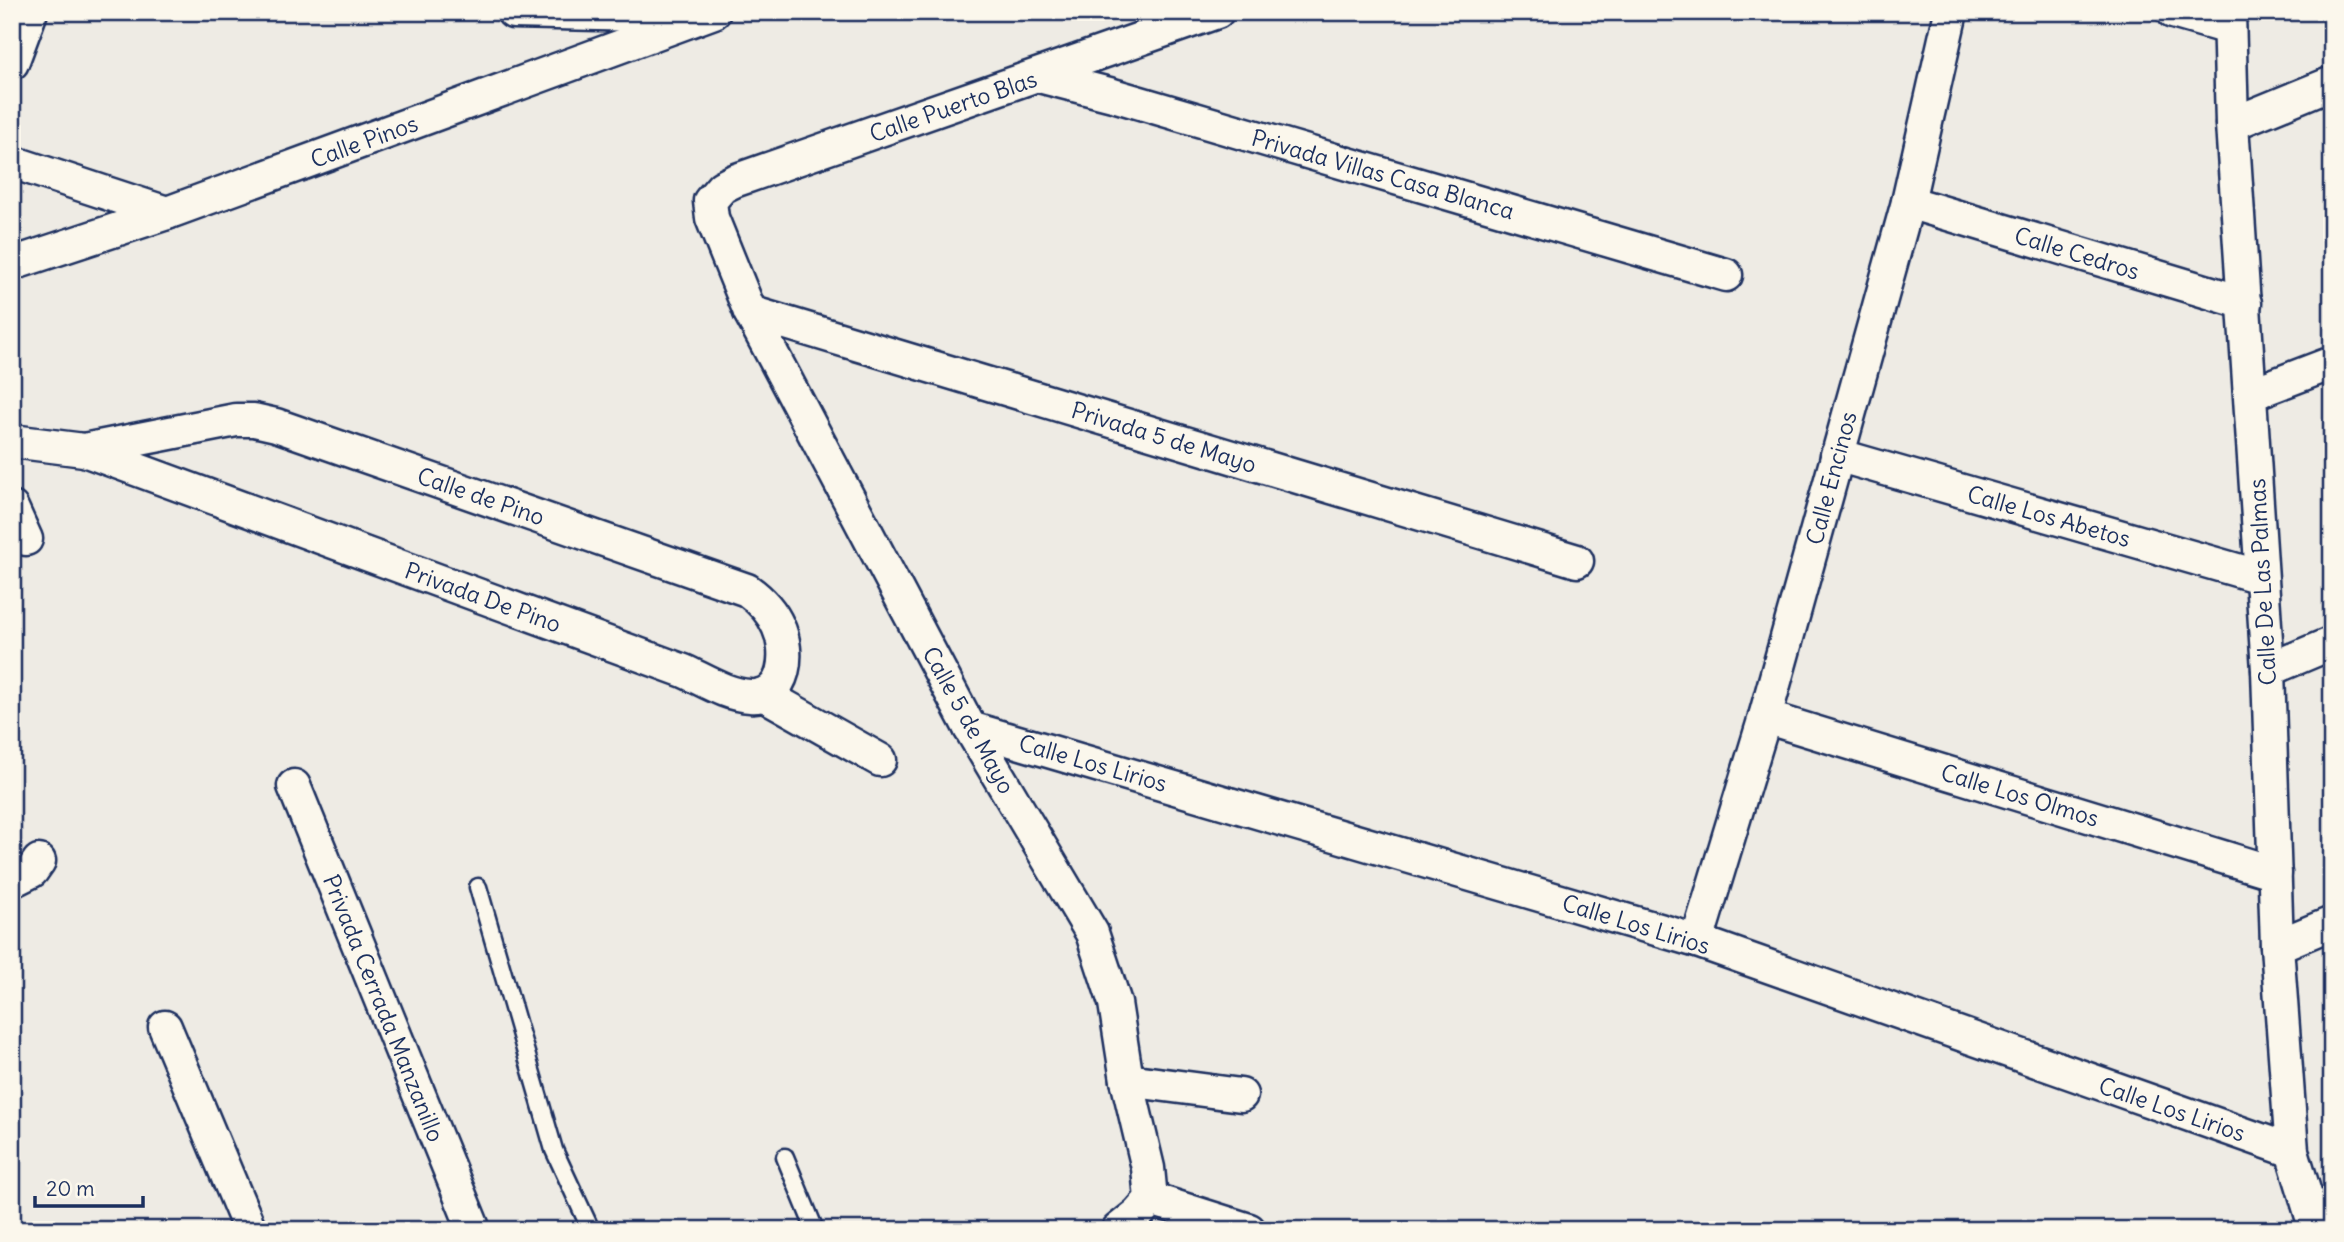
<svg xmlns="http://www.w3.org/2000/svg" width="2344" height="1242" viewBox="0 0 2344 1242" font-family="Delius,sans-serif">
<style>
.lines{fill:none;stroke-linecap:round;stroke-linejoin:round}
.lane-casing{stroke:#1b2f5e;stroke-width:21}
.street-casing{stroke:#1b2f5e;stroke-width:37}
.lane{stroke:#fbf7ec;stroke-width:16}
.street{stroke:#fbf7ec;stroke-width:32}
.labels{text-anchor:middle;dominant-baseline:central;stroke-width:5;stroke-linejoin:round;paint-order:stroke}
.street-label{font-size:23px;fill:#1b2f5e;stroke:#fbf7ec}
</style>
<rect width="100%" height="100%" fill="#eeebe4"/>
<filter id="ink" filterUnits="userSpaceOnUse"><feTurbulence type="fractalNoise" baseFrequency=".0143" numOctaves="2"/><feDisplacementMap in="SourceGraphic" scale="14" xChannelSelector="R" yChannelSelector="G"/><feConvolveMatrix kernelMatrix="1 2 1 2 8 2 1 2 1" color-interpolation-filters="sRGB"/></filter>
<g filter="url(#ink)">
<g class="lines">
<g class="lane-casing">
<g id="lane">
<path d="M478 887 554 1150 591 1230"/>
<path d="M785 1157 815 1230"/>
</g>
</g>
<g class="street-casing">
<g id="street">
<path d="M513 12 683 16"/>
<path d="M2173 12 2229 28"/>
<path d="M2229 12 2232 124 2268 670 2277 946 2292 1151 2316 1230"/>
<path d="M12 63 31 12"/>
<path d="M1039 76 1113 95 1726 275"/>
<path d="M2232 124 2332 83"/>
<path d="M12 162 167 213"/>
<path d="M1908 202 2245 303"/>
<path d="M12 264 167 213 714 12"/>
<path d="M750 312 1577 561"/>
<path d="M2251 394 2332 363"/>
<path d="M12 441 84 450 684 671C704 680 727 695 750 696 787 699 790 651 778 626 771 610 761 600 747 590L276 425 254 420H236L84 450"/>
<path d="M1837 455 2261 577"/>
<path d="M12 508 26 539"/>
<path d="M2268 670 2332 643"/>
<path d="M763 694 880 760"/>
<path d="M1765 717 2275 873"/>
<path d="M970 728 1697 941 2292 1151"/>
<path d="M294 786 474 1230"/>
<path d="M12 881 32 871 39 861"/>
<path d="M1697 941 1765 717 1908 202 1951 12"/>
<path d="M2277 946 2332 923"/>
<path d="M165 1027 250 1230"/>
<path d="M1127 1080 1241 1095"/>
<path d="M1151 1199 1249 1230"/>
<path d="M1118 1230 1138 1214 1151 1199 1148 1168 1127 1080 1115 1003 1092 933 970 728 750 312 712 218 710 201 722 187 734 181 1217 12"/>
</g>
</g>
<use href="#lane" class="lane"/>
<use href="#street" class="street"/>
</g>
</g>
<g class="labels">
<g class="street-label">
<text transform="translate(953 106) rotate(-19)">Calle Puerto Blas</text>
<text transform="translate(364 141) rotate(-20)">Calle Pinos</text>
<text transform="translate(1383 174) rotate(16)">Privada Villas Casa Blanca</text>
<text transform="translate(2077 253) rotate(17)">Calle Cedros</text>
<text transform="translate(1164 437) rotate(17)">Privada 5 de Mayo</text>
<text transform="translate(1831 478) rotate(-75)">Calle Encinos</text>
<text transform="translate(481 496) rotate(19)">Calle de Pino</text>
<text transform="translate(2049 516) rotate(16)">Calle Los Abetos</text>
<text transform="translate(2262 582) rotate(-93)">Calle De Las Palmas</text>
<text transform="translate(483 597) rotate(20)">Privada De Pino</text>
<text transform="translate(969 720) rotate(61)">Calle 5 de Mayo</text>
<text transform="translate(1093 763) rotate(16)">Calle Los Lirios</text>
<text transform="translate(2020 795) rotate(17)">Calle Los Olmos</text>
<text transform="translate(1636 924) rotate(17)">Calle Los Lirios</text>
<text transform="translate(384 1008) rotate(68)">Privada Cerrada Manzanillo</text>
<text transform="translate(2172 1109) rotate(19)">Calle Los Lirios</text>
</g>
</g>
<rect width="2344" height="1242" fill="none" stroke="#fbf7ec" stroke-width="42"/>
<rect x="21" y="21" width="2302" height="1200" fill="none" stroke="#1b2f5e" stroke-width="2.5" filter="url(#ink)"/>
<path d="M35 1196v10h108v-10" fill="none" stroke="#1b2f5e" stroke-width="3.5"/>
<text x="46" y="1196" font-size="21" fill="#1b2f5e" stroke="#fbf7ec" stroke-width="5" paint-order="stroke">20 m</text>
</svg>
